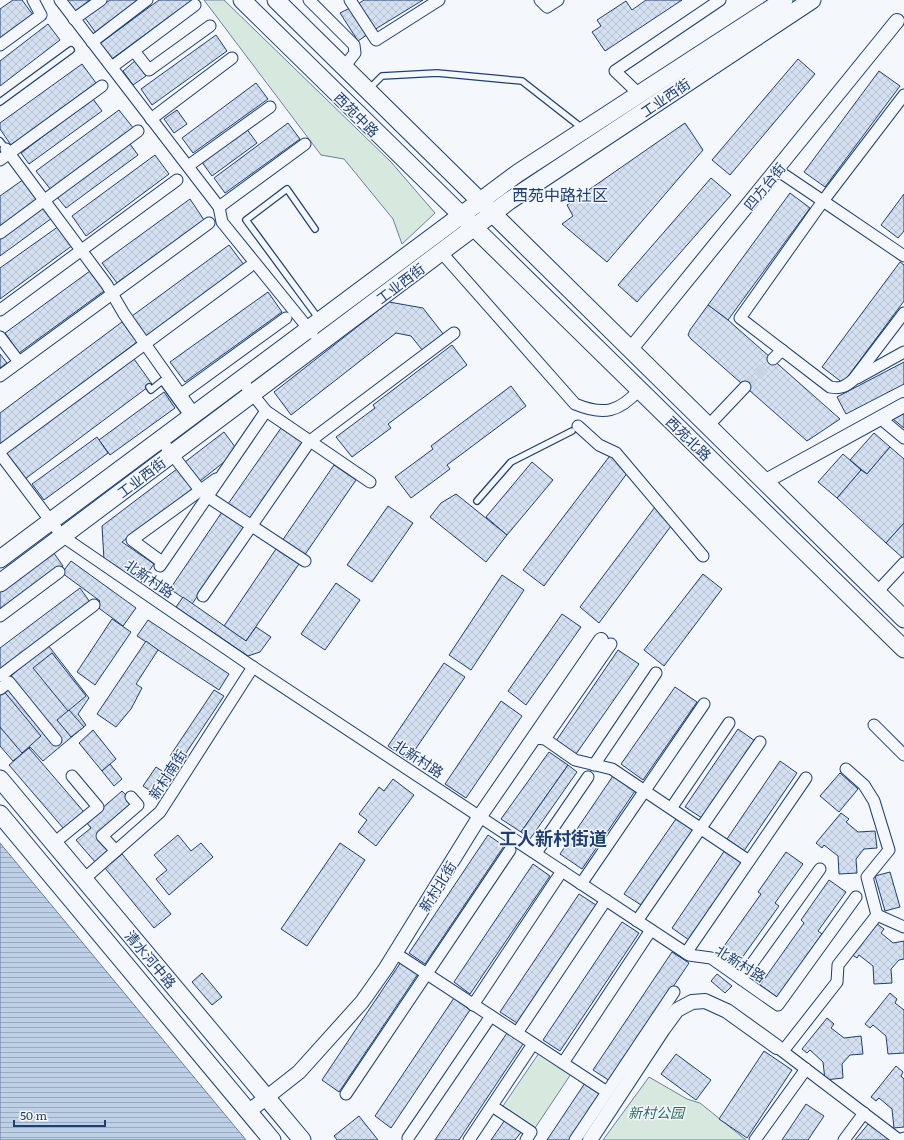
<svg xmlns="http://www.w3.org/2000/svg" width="904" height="1140" viewBox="0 0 904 1140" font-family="Literata,'Noto Sans SC',serif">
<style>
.green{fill:#d7e8df;stroke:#687fa3}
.water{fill:url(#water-rules);stroke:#687fa3}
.building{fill:url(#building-cross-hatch);stroke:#1d3f73}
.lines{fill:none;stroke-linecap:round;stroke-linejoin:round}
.minor-tunnel{stroke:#c9d2e0;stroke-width:11;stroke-dasharray:11 5.5;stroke-linecap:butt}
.service-casing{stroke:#1d3f73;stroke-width:8}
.minor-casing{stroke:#1d3f73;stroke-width:13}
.tertiary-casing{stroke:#1d3f73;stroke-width:16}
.primary-casing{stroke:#1d3f73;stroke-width:19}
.service{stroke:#f4f7fb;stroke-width:5.5}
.minor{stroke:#f4f7fb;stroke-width:11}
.tertiary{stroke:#f4f7fb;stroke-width:14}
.primary{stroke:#f4f7fb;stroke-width:17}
.labels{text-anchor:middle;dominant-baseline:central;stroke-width:3;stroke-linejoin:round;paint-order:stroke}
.street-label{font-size:14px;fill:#1d3f73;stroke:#f4f7fb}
.park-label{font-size:14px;font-style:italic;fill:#2c6c60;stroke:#f4f7fb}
.quarter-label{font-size:16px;fill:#1d3f73;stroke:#f4f7fb}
.district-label{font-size:18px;font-weight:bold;fill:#1d3f73;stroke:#f4f7fb}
</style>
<defs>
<pattern id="water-rules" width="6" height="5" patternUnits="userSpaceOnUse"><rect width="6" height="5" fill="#bed0e5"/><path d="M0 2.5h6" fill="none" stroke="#9aaabe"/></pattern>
<pattern id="building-cross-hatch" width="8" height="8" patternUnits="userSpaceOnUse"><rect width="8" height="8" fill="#d5e0f0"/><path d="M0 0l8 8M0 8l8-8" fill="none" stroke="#b6c1d1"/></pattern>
</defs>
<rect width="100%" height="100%" fill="#f4f7fb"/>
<g class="green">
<path d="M204 0H224L391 162 435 213 402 244 393 219 344 159 321 155Z"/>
<path d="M539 1053 571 1074 535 1128 503 1106Z"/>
<path d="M649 1077 687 1099 700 1103 746 1140H603Z"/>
</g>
<path class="water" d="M0 843 246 1140H0Z"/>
<g class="building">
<path d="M13 0H22L33 15 0 40V9Z"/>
<path d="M67 0H90L75 11Z"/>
<path d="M110 0H140L96 33 85 18Z"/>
<path d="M159 0H192L109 61 98 45Z"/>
<path d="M364 0H423L374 30 358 4Z"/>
<path d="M646 0H682L605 51 592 32 601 26 597 20 626 1 632 10Z"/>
<path d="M358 4 374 30 358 41 340 13Z"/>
<path d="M48 24 60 40 0 86V61Z"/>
<path d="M216 35 227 51 152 105 141 89Z"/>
<path d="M798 59 815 74 730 175 712 160Z"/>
<path d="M135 61 146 76 133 85 123 71Z"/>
<path d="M82 64 96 83 11 145 0 129V123Z"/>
<path d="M879 71 900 86 825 187 804 172Z"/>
<path d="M256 83 268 99 193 153 182 138Z"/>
<path d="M93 99 102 111 29 164 21 153Z"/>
<path d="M119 110 134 129 51 190 36 171Z"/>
<path d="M177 110 187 124 174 133 164 119Z"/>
<path d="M288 123 300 139 225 193 214 178Z"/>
<path d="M685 123 703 150 607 262 562 224 573 216 567 205Z"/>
<path d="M246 128 257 143 212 176 201 161Z"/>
<path d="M130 144 138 155 66 208 57 197Z"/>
<path d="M155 155 169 174 86 236 72 216Z"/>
<path d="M711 178 731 195 637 302 618 285Z"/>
<path d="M24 179 38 199 0 227V196Z"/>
<path d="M790 193 810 208 728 320 708 305Z"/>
<path d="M904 194V231L898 238 881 225Z"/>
<path d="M190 199 204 220 117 283 102 263Z"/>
<path d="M43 207 52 218 0 256V239Z"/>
<path d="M59 226 73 245 0 299V268Z"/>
<path d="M229 245 244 265 146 336 132 316Z"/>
<path d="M900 262 904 265V301L843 383 822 367Z"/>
<path d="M90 271 104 291 19 353 5 333Z"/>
<path d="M268 292 282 312 185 382 170 362Z"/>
<path d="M389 302 423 308 444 335 423 351 411 336 396 333 291 415 274 392Z"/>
<path d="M708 305 728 320 840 419 807 441 691 339 688 335 690 330Z"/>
<path d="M122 322 137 342 0 445V413Z"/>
<path d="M452 345 467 365 388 424 391 428 352 457 336 437 375 408 373 405Z"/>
<path d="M0 354 7 363 0 368Z"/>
<path d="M134 359 152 384 25 479 6 453Z"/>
<path d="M904 362V384L846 414 837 397Z"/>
<path d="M511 386 526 406 447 465 450 469 411 498 395 477 433 449 431 446Z"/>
<path d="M164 392 175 408 110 455 99 440Z"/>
<path d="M904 406V428L893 419Z"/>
<path d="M281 428 303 443 251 520 228 504Z"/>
<path d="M224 432 238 451 200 481 185 462Z"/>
<path d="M874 433 890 447 867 474 850 460Z"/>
<path d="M97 437 108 453 44 500 32 484Z"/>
<path d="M890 447 904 459V523L886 543 837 498 861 470 867 474Z"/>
<path d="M612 453 628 472 544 586 523 570Z"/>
<path d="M843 454 861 470 837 498 818 482Z"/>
<path d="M532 462 553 480 507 535 486 517Z"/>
<path d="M334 465 356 480 304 556 282 541Z"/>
<path d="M177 469 192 489 122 542 154 564 139 585 104 560 102 526Z"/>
<path d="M456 494 507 535 486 562 430 517 441 503Z"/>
<path d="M388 506 413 523 372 582 347 565Z"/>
<path d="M655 507 671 526 599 623 580 607Z"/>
<path d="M222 512 245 527 192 604 170 589Z"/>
<path d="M904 523V559L886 543Z"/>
<path d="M51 549 63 566 0 613V587Z"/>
<path d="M276 549 299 564 246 641 224 626Z"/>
<path d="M71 561 136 608 123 626 96 606 100 601 62 573Z"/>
<path d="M703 574 722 589 664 666 644 650Z"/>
<path d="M502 575 524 590 471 670 449 655Z"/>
<path d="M336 583 360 600 325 650 301 634Z"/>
<path d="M80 588 92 605 0 673V648Z"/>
<path d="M183 597 246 641 256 627 271 637 260 652 248 656 176 607Z"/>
<path d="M562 614 581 627 526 705 508 691Z"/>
<path d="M112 619 131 632 95 685 77 672Z"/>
<path d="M148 620 229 674 219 690 137 636Z"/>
<path d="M146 641 158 650 136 684 142 688 131 709 116 727 97 714Z"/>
<path d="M48 645 89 698 78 714 86 725 43 761 30 747 13 761 0 746V685Z"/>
<path d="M618 650 639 664 576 754 556 741Z"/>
<path d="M52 653 86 696 68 711 33 668Z"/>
<path d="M444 663 465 677 408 760 388 746Z"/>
<path d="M675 687 697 702 643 780 621 764Z"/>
<path d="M2 689 41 736 22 753 0 727V691Z"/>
<path d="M214 690 224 696 180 762 170 756Z"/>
<path d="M501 701 522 716 466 798 445 784Z"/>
<path d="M69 710 84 727 71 737 57 720Z"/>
<path d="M738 729 755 741 702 818 685 807Z"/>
<path d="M93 730 116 759 102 771 79 743Z"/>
<path d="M29 748 84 812 64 829 9 765Z"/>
<path d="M549 752 568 765 521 832 501 819Z"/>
<path d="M780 761 797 773 744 851 727 839Z"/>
<path d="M110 764 122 779 114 786 102 771Z"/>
<path d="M568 765 577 772 530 839 521 832Z"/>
<path d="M156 767 171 777 158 796 143 786Z"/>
<path d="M840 773 858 789 839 812 820 796Z"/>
<path d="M613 776 635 791 582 869 560 854Z"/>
<path d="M393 779 414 795 376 846 358 832 367 820 359 814 379 787 384 791Z"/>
<path d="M122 791 134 804 98 836 110 850 96 863 76 840 91 828 86 822Z"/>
<path d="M841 813 849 819 846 822 858 832 875 831 877 848 864 849 856 859 857 873 839 874 838 856 824 845 822 848 816 843Z"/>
<path d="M678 816 695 827 641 905 624 894Z"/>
<path d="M178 835 191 851 201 843 213 857 169 895 156 879 167 870 154 855Z"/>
<path d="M488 835 504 846 425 964 409 953Z"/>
<path d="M340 843 365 860 307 946 281 929Z"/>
<path d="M725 850 742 862 689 940 672 928Z"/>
<path d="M786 852 803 864 775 903 779 906 734 969 717 956 761 894 758 892Z"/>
<path d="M122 854 171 914 154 928 105 868Z"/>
<path d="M533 864 550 876 470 994 454 982Z"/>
<path d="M890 872 900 907 885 911 875 876Z"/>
<path d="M829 880 846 892 818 931 822 934 777 997 760 985 804 923 801 920Z"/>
<path d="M579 894 596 905 517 1023 500 1012Z"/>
<path d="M622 922 639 933 560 1051 543 1040Z"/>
<path d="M876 923 884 929 881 933 893 943 904 941V959L899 960 891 969 892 983 874 984 873 966 859 955 857 958 851 954Z"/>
<path d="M672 952 689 963 610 1081 593 1070Z"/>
<path d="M401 962 418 974 339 1092 322 1080Z"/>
<path d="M202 973 222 997 212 1005 192 982Z"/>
<path d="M717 974 732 986 725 993 711 981Z"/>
<path d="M890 993 897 999 895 1003 904 1010V1053L888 1054 886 1036 873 1025 870 1028 865 1024Z"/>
<path d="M454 998 470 1010 391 1128 375 1116Z"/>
<path d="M827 1018 834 1024 831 1028 844 1038 861 1036 863 1054 850 1055 842 1064 843 1078 825 1080 823 1062 810 1050 807 1053 802 1049Z"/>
<path d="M507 1033 523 1044 459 1140H435Z"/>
<path d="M764 1051 792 1070 747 1138 719 1119Z"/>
<path d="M676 1054 711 1080 696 1100 661 1074Z"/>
<path d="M896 1066 903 1072 901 1076 904 1079V1127L894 1128 892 1109 879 1098 876 1101 871 1097Z"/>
<path d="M585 1083 601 1094 571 1140H547Z"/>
<path d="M806 1104 824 1116 808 1140H782Z"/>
<path d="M359 1116 378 1140H337L334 1136Z"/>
<path d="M505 1120 522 1131 515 1140H491Z"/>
<path d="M869 1123 890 1140H855Z"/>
</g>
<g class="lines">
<path class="minor-tunnel" d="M745 387 773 359"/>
<g class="service-casing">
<g id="service">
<path d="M369 89 382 76 437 73 522 81 582 128"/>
<path d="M0 102 71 50"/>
<path d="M0 141 6 149"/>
<path d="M315 229 287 189 246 220 319 319"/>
<path d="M149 387 151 390 162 381 188 417"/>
<path d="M477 501 511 462 572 431"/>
</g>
</g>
<g class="minor-casing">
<g id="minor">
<path d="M60 0 219 207 222 222 312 333"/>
<path d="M309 0 354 45 355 53 344 67"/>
<path d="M350 0 376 40 439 0"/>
<path d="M540 0 547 7 558 0"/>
<path d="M74 19 101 0"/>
<path d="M92 42 147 0"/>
<path d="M0 45 41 15 33 0"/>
<path d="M134 51 149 70 210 26"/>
<path d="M112 67 195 5"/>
<path d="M639 94 615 71 720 0"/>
<path d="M151 119 232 58"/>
<path d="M6 149 107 285 124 314 195 415"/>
<path d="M0 160 102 86"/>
<path d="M188 166 270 107"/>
<path d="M777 170 823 201 904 95"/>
<path d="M219 207 305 144"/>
<path d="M0 233 138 131"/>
<path d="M441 252 575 404C604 416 619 412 639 390"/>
<path d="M904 256 823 201 740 318 830 387C840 389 845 387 853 380L904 313"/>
<path d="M0 310 177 180"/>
<path d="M0 337 19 362"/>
<path d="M773 359 782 350"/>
<path d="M0 376 209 223"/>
<path d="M857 378 904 352"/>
<path d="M242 381 266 411 370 482"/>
<path d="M180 395 286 318"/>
<path d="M880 418 904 438"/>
<path d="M578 426 599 445 616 453 703 556"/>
<path d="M708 426 745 387"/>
<path d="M161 440 200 490"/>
<path d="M0 451 249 267"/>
<path d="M0 454 62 536 253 667 689 955 711 958 778 1005 856 897"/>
<path d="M208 497 305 561"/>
<path d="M162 562 132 540 216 479"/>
<path d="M160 566 266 411"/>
<path d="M877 592 904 563"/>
<path d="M203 596 310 441 454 333"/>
<path d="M0 616 59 572"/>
<path d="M0 676 94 605"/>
<path d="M0 689 9 682 56 740"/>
<path d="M874 725 904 755"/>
<path d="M534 738 545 739 575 760 612 769 749 861"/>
<path d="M545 739 611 644"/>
<path d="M594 765 656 673"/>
<path d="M672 807 729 723"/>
<path d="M54 843 98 807 72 776"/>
<path d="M116 851 102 836 138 805 131 797"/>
<path d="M536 853 588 777"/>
<path d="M84 879 160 812 253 667"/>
<path d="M581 884 704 704"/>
<path d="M877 915 904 927"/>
<path d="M637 921 760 742"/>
<path d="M395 953 607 1092"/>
<path d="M686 953 806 778"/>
<path d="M741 979 820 869"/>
<path d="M473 1005 562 871"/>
<path d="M517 1033 606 900"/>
<path d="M777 1047 899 1140 904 1138"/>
<path d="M783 1051 837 982 838 965 877 915 867 877 889 850 874 801 864 785 846 769"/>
<path d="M563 1063 651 930"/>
<path d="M346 1094 510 850"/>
<path d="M492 1106 531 1132 526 1140"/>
<path d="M408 1138 491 1016"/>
<path d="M469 1140 533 1044"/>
<path d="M575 1140 674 992"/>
<path d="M755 1140 806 1069"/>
<path d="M844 1140 864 1113"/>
</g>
</g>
<g class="tertiary-casing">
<g id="tertiary">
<path d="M630 350 897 21"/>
<path d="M764 482 904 405"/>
<path d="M248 1112 299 1072 362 1002 386 968 480 816 601 640"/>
<path d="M590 1140 663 1029 677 1010 692 1002 705 1001 727 1011 777 1047"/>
</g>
</g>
<g class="primary-casing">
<g id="primary">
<path d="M242 0 904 649"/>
<path d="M276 0 904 619"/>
<path d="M0 559 518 173 784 0"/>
<path d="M0 583 509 201 812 0"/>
<path d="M0 779 302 1140"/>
<path d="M0 814 272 1140"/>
</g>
</g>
<use href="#service" class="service"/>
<use href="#minor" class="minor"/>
<use href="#tertiary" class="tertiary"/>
<use href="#primary" class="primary"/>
</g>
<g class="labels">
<g class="street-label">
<text transform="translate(665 97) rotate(-34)">工业西街</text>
<text transform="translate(357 114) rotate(45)">西苑中路</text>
<text transform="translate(764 186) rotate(-51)">四方台街</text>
<text transform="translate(400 283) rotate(-37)">工业西街</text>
<text transform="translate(689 438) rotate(44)">西苑北路</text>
<text transform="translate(141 477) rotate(-37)">工业西街</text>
<text transform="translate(150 578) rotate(34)">北新村路</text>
<text transform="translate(419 758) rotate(33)">北新村路</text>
<text transform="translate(167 774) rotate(-57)">新村南街</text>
<text transform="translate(437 886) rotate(-58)">新村北街</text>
<text transform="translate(151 959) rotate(50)">清水河中路</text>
<text transform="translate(741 963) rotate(32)">北新村路</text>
</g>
<g class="park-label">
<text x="656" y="1112">新村公园</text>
</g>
<g class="quarter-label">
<text x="560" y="194">西苑中路社区</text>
</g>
<g class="district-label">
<text x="553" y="837">工人新村街道</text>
</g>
</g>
<path d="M14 1120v6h91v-6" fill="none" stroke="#1d3f73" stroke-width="2"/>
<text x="20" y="1120" font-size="12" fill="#1d3f73" stroke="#f4f7fb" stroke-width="3" paint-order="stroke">50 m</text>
</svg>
